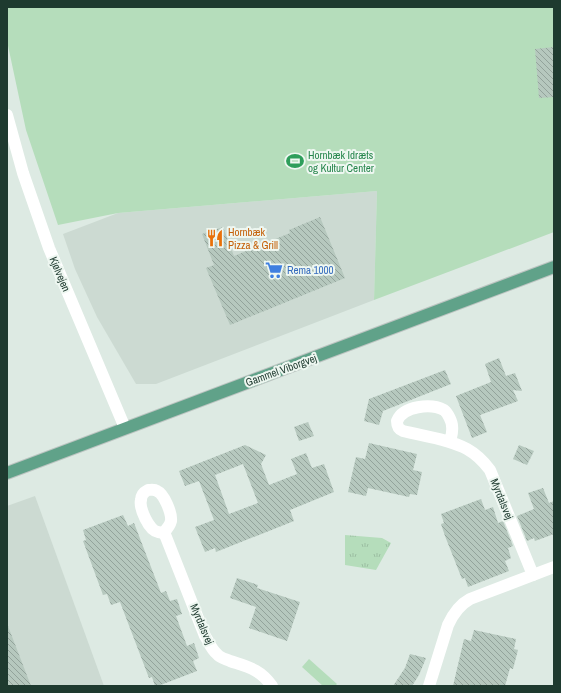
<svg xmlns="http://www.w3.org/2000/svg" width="561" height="693" viewBox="0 0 561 693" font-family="'Archivo Narrow',sans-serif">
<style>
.built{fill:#ccdad2}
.grass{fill:#b5ddbb}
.park{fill:url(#park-tufts)}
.building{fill:url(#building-back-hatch);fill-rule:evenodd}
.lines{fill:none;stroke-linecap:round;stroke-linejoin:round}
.major-casing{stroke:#bcc4c1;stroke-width:14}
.minor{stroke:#fff;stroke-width:12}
.major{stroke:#60a289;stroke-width:12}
.labels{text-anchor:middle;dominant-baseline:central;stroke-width:4;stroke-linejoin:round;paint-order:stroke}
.leisure-label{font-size:11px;fill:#27864d;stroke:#eef7f1;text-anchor:start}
.food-label{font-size:11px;fill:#c56008;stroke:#eef7f1;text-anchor:start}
.shop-label{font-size:11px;fill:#366cbe;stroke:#eef7f1;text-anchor:start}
.street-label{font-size:11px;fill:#1e3a2f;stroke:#eef7f1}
</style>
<defs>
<pattern id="park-tufts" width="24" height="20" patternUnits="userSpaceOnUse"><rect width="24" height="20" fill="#b5ddbb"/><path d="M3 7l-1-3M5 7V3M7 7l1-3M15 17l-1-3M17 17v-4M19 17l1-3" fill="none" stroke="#9bbea1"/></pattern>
<pattern id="building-back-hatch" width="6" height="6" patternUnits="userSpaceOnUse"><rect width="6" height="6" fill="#b6c8be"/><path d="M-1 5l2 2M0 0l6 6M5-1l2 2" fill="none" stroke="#93a39b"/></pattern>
</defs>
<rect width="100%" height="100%" fill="#ddeae3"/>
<g class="built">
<path d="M377 191 374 300 156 384H136L97 317 75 269 63 234 118 213Z"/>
<path d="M35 496 104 686H7V506Z"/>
</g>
<g class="grass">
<path d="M7 7H554V232L374 300 377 191 118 213 58 225 26 130 7 41Z"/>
<path d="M309 659 337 684 335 686H323L302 667Z"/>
</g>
<path class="park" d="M345 535 382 538 391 543 376 570 345 565Z"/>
<g class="building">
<path d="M554 47V97L539 98 535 49Z"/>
<path d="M320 217 345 278 230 325 206 268 214 265 202 234 223 227 234 256 290 233 289 230Z"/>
<path d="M499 358 506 376 515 373 522 391 513 390 518 401 480 415 487 432 472 438 456 396 491 382 485 364Z"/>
<path d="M445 370 451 384 383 411 379 425 364 421 369 399Z"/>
<path d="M308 422 314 436 299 441 294 427Z"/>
<path d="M369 443 417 454 413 470 422 472 417 495 410 494 409 497 368 488 366 496 348 492 356 457 365 459Z"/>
<path d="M245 445 266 455 261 464 269 485 297 474 291 459 306 453 312 468 324 464 334 492 290 510 294 521 216 552 215 548 205 552 195 527 214 520 199 481 185 486 179 471ZM243 464 258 503 229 514 215 475Z"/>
<path d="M519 445 534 451 527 465 513 459Z"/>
<path d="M543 488 549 503 554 501V534L535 541 534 538 527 541 517 516 534 509 528 493Z"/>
<path d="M481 499 485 510 493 507 498 523 503 521 513 546 508 548 511 558 505 561 509 571 468 587 465 578 462 579 445 536 441 524 444 523 441 514Z"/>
<path d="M123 515 128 526 134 523 161 593 166 591 170 601 177 599 182 614 176 616 187 646 194 643 199 658 193 661 197 671 158 686H155L152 677 149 678 120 602 111 605 107 594 103 595 83 541 86 540 83 530Z"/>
<path d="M237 578 258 585 257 588 300 602 287 641 249 628 256 607 230 598Z"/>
<path d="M7 626H8L31 686H7Z"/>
<path d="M474 630 516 639 514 649 518 650 513 669 510 668 505 686H453L464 639 471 641Z"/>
<path d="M410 654 426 658 419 675 412 686H393L405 668Z"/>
</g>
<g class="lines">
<g class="major-casing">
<path id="major" d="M7 473C189 403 372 337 554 267"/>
</g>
<g class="minor">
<path d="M7 115 23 173 49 248 125 428"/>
<path d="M450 442C451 437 453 432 452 426 452 422 448 413 444 410 431 403 403 406 397 421 397 426 398 429 403 431 423 436 449 439 467 449 476 454 484 462 490 470L533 575"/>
<path d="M148 490C151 490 154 489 157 491 164 494 172 513 171 521 170 525 167 529 164 532 162 532 160 533 158 532 149 531 139 508 141 500 141 495 144 492 148 490Z"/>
<path d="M164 532 205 636C209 642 211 649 217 654 220 658 226 659 230 661 248 667 260 669 272 686"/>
<path d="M429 686 448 625C453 614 459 605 470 599L554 567"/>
</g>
<use href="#major" class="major"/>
</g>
<defs>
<g id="stadium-bare" transform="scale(1.38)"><path d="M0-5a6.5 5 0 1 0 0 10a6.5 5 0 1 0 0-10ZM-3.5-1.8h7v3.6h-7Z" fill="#2e9e5b" stroke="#eef7f1" stroke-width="2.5" paint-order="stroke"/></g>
<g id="restaurant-bare" transform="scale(1.38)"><path d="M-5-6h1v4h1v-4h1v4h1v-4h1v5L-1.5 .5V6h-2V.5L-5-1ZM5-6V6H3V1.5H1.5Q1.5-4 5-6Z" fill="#e8710a" stroke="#eef7f1" stroke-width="2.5" paint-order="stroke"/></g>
<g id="supermarket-bare" transform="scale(1.38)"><path d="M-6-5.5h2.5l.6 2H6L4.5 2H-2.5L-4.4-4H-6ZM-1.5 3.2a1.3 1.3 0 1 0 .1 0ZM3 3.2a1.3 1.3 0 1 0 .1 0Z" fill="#3f7fe0" stroke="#eef7f1" stroke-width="2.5" paint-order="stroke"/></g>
</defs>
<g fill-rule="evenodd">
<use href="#stadium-bare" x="295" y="161"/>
<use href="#restaurant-bare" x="215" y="238"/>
<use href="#supermarket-bare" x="274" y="270"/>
</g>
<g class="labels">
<g class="leisure-label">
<text x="308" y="155">Hornbæk Idræts<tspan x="308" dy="13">og Kultur Center</tspan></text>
</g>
<g class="food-label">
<text x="228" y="232">Hornbæk<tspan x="228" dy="13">Pizza &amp; Grill</tspan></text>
</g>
<g class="shop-label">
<text x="287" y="270">Rema 1000</text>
</g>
<g class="street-label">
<text transform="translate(60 274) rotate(67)">Kjølvejen</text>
<text transform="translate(281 370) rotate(-20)">Gammel Viborgvej</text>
<text transform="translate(502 499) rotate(68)">Myrdalsvej</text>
<text transform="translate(202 624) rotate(67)">Myrdalsvej</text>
</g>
</g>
<rect width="561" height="693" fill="none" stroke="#1e3a2f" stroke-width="16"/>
</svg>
